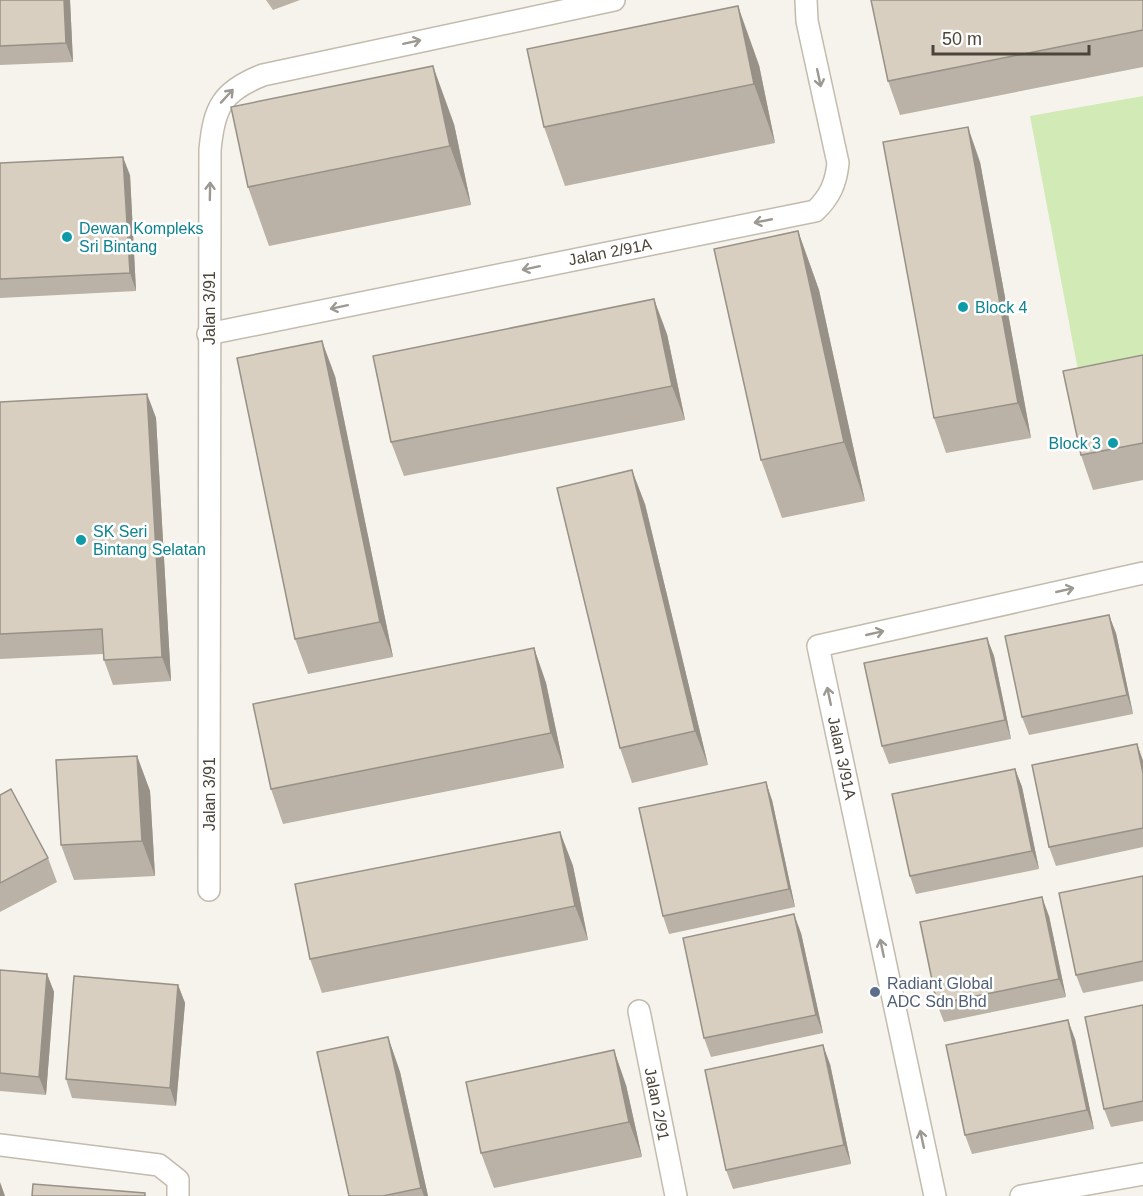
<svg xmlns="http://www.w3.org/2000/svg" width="1143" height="1196" viewBox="0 0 1143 1196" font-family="Arial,sans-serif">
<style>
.green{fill:#d2eab5}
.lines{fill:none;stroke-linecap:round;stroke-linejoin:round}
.minor-casing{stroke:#c2bbae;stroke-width:24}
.minor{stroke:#fff;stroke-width:21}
.wall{fill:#bab2a6}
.shaded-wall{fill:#979187}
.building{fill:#d8cfc1;stroke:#979187;stroke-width:1.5}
.oneway{stroke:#9c9892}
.culture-dot{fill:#0f9aa8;stroke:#fff;stroke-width:2}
.service-dot{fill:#5c6f8a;stroke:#fff;stroke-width:2}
.labels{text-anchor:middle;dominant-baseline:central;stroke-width:5;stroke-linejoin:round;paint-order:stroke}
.culture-label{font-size:16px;fill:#0d838f;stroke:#fff;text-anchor:start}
.street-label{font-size:16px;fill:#4b4439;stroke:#fff}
.service-label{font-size:16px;fill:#4e5e75;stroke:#fff;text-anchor:start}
</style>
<rect width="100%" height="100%" fill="#f6f3ec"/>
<path class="green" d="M1143 96V358L1078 370 1030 116Z"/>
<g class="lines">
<g class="minor-casing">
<g id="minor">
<path d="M208 334 815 211C830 197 836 183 838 163L807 21 806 0"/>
<path d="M209 890 210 150C214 107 222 91 263 75L614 0"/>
<path d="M639 1011 676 1196"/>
<path d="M0 1145 159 1165 178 1180V1196"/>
<path d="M935 1196 818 646 1143 573"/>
<path d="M1021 1196 1143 1174"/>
</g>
</g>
<use href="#minor" class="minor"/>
</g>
<g class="wall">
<path d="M0 0H70L73 62 0 65Z"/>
<path d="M266 0H300L273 10Z"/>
<path d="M1143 0V67L900 115 888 81Z"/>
<path d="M759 65 775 143 565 186 544 127Z"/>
<path d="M454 124 471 205 269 246 248 187Z"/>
<path d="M980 162 1031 438 946 453 934 418Z"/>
<path d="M0 163 130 175 136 291 0 298Z"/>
<path d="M798 231 819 290 865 501 782 518 761 460Z"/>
<path d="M667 334 685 420 404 476 391 442Z"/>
<path d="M1143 355V480L1093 490 1081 455Z"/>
<path d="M335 376 393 657 308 674 295 639Z"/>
<path d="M147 394 156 418 171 681 113 685 104 660 103 654 0 659V402Z"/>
<path d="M645 504 708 765 632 783 620 748Z"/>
<path d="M1116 633 1133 714 1029 735 1022 717Z"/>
<path d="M987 638 994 656 1011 739 889 764 882 746Z"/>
<path d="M534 648 546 683 564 768 283 824 271 789Z"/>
<path d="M1137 744 1143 761V847L1056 866 1049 847Z"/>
<path d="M137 756 150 791 155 876 74 880 61 845Z"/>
<path d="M1015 769 1022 787 1039 869 916 894 910 876Z"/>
<path d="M0 795 48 858 57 882 0 912Z"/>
<path d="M772 800 795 907 669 934 663 916Z"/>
<path d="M560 832 573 866 588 940 322 993 310 959Z"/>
<path d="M1143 876V981L1083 993 1076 975Z"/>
<path d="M1049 916 1066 997 944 1022 937 1004Z"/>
<path d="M801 933 823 1033 711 1057 704 1038Z"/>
<path d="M0 970 47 974 54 992 46 1095 0 1091Z"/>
<path d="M178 985 185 1003 176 1106 72 1098 66 1079Z"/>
<path d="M1143 1005V1121L1111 1127 1104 1109Z"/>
<path d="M388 1037 400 1072 428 1196H349Z"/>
<path d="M1075 1039 1094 1129 972 1154 965 1135Z"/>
<path d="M830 1064 851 1164 733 1189 726 1170Z"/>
<path d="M626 1085 642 1157 494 1188 481 1153Z"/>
</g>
<g class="shaded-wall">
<path d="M64 0H70L73 62 66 43Z"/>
<path d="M738 6 759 65 775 143 754 84Z"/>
<path d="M433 66 454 124 471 205 450 146Z"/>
<path d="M968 127 980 162 1031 438 1018 403Z"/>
<path d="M123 157 130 175 136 291 130 273Z"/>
<path d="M798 231 819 290 865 501 844 442Z"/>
<path d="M654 299 667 334 685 420 672 386Z"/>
<path d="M322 341 335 376 393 657 380 622Z"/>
<path d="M147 394 156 418 171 681 162 657Z"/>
<path d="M632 470 645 504 708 765 695 731Z"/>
<path d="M1109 615 1116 633 1133 714 1127 695Z"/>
<path d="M987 638 994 656 1011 739 1005 720Z"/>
<path d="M534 648 546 683 564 768 551 733Z"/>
<path d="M1137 744 1143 761V773Z"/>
<path d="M137 756 150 791 155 876 142 841Z"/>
<path d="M1015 769 1022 787 1039 869 1032 851Z"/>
<path d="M766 782 772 800 795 907 789 889Z"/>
<path d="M560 832 573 866 588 940 575 906Z"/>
<path d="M1042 897 1049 916 1066 997 1059 979Z"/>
<path d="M794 914 801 933 823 1033 816 1015Z"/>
<path d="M47 974 54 992 46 1095 39 1077Z"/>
<path d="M178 985 185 1003 176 1106 170 1088Z"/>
<path d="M1068 1020 1075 1039 1094 1129 1087 1110Z"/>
<path d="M388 1037 400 1072 428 1196H424L421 1188Z"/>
<path d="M823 1045 830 1064 851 1164 844 1145Z"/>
<path d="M614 1050 626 1085 642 1157 629 1122Z"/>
<path d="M0 1182 5 1196H0Z"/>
</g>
<g class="building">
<path d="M0 0H64L66 43 0 46Z"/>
<path d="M871 0H1143V30L888 81Z"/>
<path d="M738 6 754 84 544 127 527 49Z"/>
<path d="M433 66 450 146 248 187 231 107Z"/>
<path d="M968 127 1018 403 934 418 883 142Z"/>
<path d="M123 157 130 273 0 279V163Z"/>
<path d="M798 231 844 442 761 460 714 249Z"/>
<path d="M654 299 672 386 391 442 373 356Z"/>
<path d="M322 341 380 622 295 639 237 358Z"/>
<path d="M1143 355V443L1081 455 1063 371Z"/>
<path d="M147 394 162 657 104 660 102 629 0 634V402Z"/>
<path d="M632 470 695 731 620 748 557 488Z"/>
<path d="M1109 615 1127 695 1022 717 1005 636Z"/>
<path d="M987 638 1005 720 882 746 864 663Z"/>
<path d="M534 648 551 733 271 789 253 704Z"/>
<path d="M1137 744 1143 773V828L1049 847 1032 765Z"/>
<path d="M137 756 142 841 61 845 56 760Z"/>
<path d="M1015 769 1032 851 910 876 892 794Z"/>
<path d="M766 782 789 889 663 916 639 808Z"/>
<path d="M11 789 48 858 0 883V795Z"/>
<path d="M560 832 575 906 310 959 295 884Z"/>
<path d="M1143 876V961L1076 975 1059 893Z"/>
<path d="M1042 897 1059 979 937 1004 920 922Z"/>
<path d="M794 914 816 1015 704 1038 683 938Z"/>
<path d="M0 970 47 974 39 1077 0 1073Z"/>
<path d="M74 976 178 985 170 1088 66 1079Z"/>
<path d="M1143 1005V1101L1104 1109 1085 1017Z"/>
<path d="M1068 1020 1087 1110 965 1135 946 1045Z"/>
<path d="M388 1037 421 1188 383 1196H349L317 1052Z"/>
<path d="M823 1045 844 1145 726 1170 705 1070Z"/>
<path d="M614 1050 629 1122 481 1153 466 1082Z"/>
<path d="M33 1184 145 1193V1196H32Z"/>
</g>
<defs><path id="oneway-shaft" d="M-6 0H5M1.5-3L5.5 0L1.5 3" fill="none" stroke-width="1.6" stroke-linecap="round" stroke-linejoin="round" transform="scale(1.5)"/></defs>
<g class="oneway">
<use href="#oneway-shaft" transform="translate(412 42) rotate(-12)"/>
<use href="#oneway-shaft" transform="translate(819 78) rotate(78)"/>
<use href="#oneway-shaft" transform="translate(227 96) rotate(-47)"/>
<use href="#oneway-shaft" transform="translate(210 191) rotate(-89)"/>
<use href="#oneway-shaft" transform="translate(763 221) rotate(169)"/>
<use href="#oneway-shaft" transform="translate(531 268) rotate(168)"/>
<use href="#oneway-shaft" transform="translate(339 307) rotate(168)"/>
<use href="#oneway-shaft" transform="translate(1065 590) rotate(-13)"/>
<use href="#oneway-shaft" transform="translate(875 633) rotate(-13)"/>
<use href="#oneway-shaft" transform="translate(829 696) rotate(-102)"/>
<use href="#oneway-shaft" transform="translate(882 948) rotate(-102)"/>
<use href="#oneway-shaft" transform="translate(922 1139) rotate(-102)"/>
</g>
<g class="culture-dot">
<circle cx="67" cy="237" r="6"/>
<circle cx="963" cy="307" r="6"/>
<circle cx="1113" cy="443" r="6"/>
<circle cx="81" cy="540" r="6"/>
</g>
<circle class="service-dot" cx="875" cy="992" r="6"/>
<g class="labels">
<g class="culture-label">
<text x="79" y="228">Dewan Kompleks<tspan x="79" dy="18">Sri Bintang</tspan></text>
<text x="975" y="307">Block 4</text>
<text x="1101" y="443" text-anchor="end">Block 3</text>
<text x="93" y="531">SK Seri<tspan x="93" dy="18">Bintang Selatan</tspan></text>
</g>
<g class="street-label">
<text transform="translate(610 252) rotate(-11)">Jalan 2/91A</text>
<text transform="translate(209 308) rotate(-90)">Jalan 3/91</text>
<text transform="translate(842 758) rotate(78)">Jalan 3/91A</text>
<text transform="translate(209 794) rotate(-90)">Jalan 3/91</text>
<text transform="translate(657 1104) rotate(79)">Jalan 2/91</text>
</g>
<g class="service-label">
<text x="887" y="983">Radiant Global<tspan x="887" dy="18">ADC Sdn Bhd</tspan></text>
</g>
</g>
<path d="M933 45v9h156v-9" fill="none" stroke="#4b4439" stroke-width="3"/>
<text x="942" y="45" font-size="18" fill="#4b4439" stroke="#ffffff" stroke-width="4.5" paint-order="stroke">50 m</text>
</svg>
